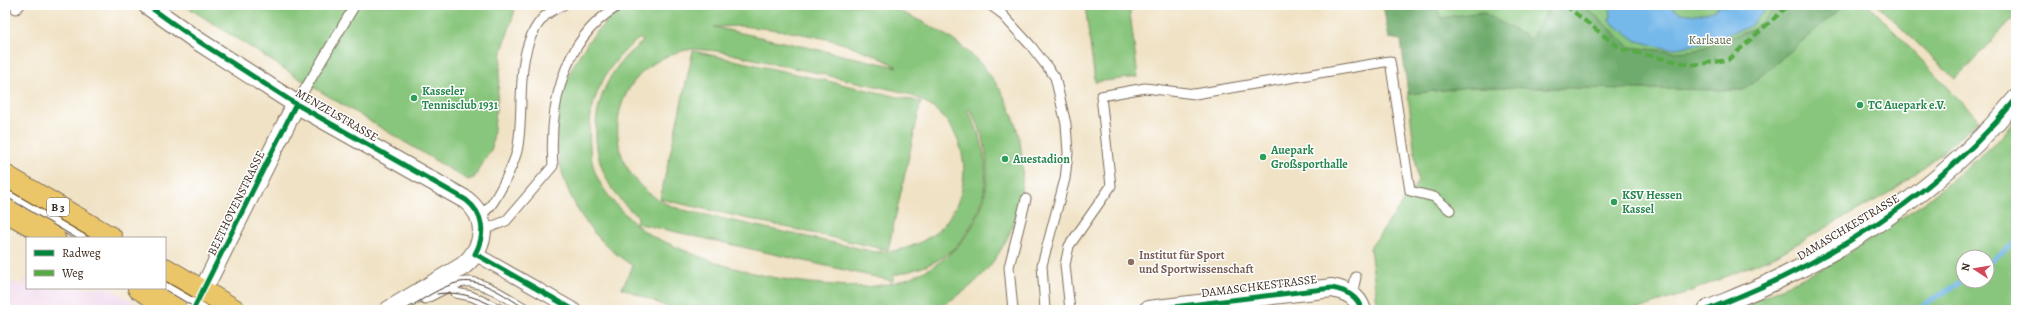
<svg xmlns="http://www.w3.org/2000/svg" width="2021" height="315" viewBox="0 0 2021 315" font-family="Alegreya,serif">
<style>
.built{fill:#edd0e8}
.green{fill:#89c67d;stroke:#62784e;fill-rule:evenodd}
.forest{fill:#6eab6c;stroke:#546a45}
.water{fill:#74b8ea;stroke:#587184}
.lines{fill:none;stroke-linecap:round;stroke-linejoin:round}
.stream{stroke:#74b8ea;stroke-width:4.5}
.service-casing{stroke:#7a6a58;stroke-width:11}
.pedestrian-casing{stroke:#7a6a58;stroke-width:15}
.minor-casing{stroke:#7a6a58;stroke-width:20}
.primary-casing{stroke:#7a6a58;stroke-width:24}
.service{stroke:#fff;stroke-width:9}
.pedestrian{stroke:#fff;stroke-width:13}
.minor{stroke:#fff;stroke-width:18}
.primary{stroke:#ebc669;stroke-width:22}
.tram{stroke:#3b2a1e;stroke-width:1}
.quiet{stroke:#55ab43;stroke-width:4;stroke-dasharray:8 4;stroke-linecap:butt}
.cycleway-casing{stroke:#fff;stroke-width:8}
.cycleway{stroke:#00873e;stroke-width:5}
.leisure-dot{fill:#2e9e5b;stroke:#fff;stroke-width:1.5}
.education-dot{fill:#8d6e63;stroke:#fff;stroke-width:1.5}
.labels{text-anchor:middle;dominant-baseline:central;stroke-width:3;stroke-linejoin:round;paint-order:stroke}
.shield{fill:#fff;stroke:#766a62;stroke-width:1}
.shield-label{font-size:11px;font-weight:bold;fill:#3b2a1e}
.park-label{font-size:12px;fill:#56613f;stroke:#fff}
.leisure-label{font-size:12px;font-weight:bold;fill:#27864d;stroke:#fff;text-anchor:start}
.street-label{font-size:12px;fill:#3b2a1e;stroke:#fff}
.education-label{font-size:12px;font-weight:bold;fill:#785e54;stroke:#fff;text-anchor:start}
</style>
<rect width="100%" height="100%" fill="#fff"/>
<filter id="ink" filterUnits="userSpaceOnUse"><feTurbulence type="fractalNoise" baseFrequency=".025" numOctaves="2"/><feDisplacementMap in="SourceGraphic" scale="8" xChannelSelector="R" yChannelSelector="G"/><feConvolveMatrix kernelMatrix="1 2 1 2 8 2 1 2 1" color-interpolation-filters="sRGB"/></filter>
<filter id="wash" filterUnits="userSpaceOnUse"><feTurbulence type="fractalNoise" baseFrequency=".012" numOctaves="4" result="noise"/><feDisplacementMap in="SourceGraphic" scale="16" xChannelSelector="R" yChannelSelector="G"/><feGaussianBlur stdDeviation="0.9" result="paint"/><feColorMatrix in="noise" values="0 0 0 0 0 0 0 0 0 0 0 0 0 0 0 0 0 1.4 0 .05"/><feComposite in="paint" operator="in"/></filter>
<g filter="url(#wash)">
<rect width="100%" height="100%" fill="#f0e2c5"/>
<path class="built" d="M27 276V288H110L146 310H5V278L21 286Z"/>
<g class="green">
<path d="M184 5H508L515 10 502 51 492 148 474 178 468 180 308 84Z"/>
<path d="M623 5H885C921 20 961 39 986 70 1039 133 1034 228 973 284 961 295 946 303 932 310H675L622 288 633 266C536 205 531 75 624 7ZM741 26C794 31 851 39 897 67L714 27ZM640 38 643 42C583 83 579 173 638 216L636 223 893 281 894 275C915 270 934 265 950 252 957 247 963 238 968 231 993 193 990 147 967 110L969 109C989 136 992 179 980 211 961 256 922 280 875 286 862 288 848 286 836 285 779 282 721 268 670 244 663 241 654 238 647 233 629 220 610 201 599 181 589 163 588 135 591 115 597 83 614 57 640 38ZM692 49 718 51 898 91C998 118 979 253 876 252L683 210C591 184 598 64 692 49Z"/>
<path d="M1085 5H1129L1138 77 1095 82Z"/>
<path d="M1427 5H1832L1718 77 1445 52Z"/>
<path d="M1845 5H1869L1979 120 1937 157 1892 191 1777 255 1682 295 1635 310H1378L1370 248 1418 182 1408 94 1469 87 1744 90Z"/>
<path d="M1877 5H2016V15L1955 79Z"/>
<path d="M693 51 921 102 888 250 660 199Z"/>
<path d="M2016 120V310H1735L1830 265 1924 203 1995 144ZM1963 257H1987V281H1963Z"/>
</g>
<path class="forest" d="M1383 5H1436L1441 18 1482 12 1531 39 1550 5H1584L1630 47 1676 52 1696 50 1754 29 1778 5H1845L1744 90 1469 87 1408 94 1401 40 1389 38Z"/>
<path class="water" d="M1610 5H1667L1681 13 1697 15 1713 11 1721 5H1770L1749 27 1695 45 1669 49 1637 41 1609 21 1611 16Z"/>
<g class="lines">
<g class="stream">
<path d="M1987 264 2016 242"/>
<path d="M1915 310 1963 281"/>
</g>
</g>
</g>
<g filter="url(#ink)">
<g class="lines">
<g class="service-casing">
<g id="service">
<path d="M990 5 1000 12 1031 46 1055 77 1066 124 1068 153 1065 179 1042 265 1045 310"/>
<path d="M16 9 20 5"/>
<path d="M296 104 355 5"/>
<path d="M5 192 82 238"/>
<path d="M479 216C492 208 496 197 503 185 508 174 514 163 517 151 526 111 512 51 543 18 548 12 556 9 563 5"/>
<path d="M483 230 506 221 553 166C549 108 562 41 615 8"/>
<path d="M446 284C455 285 462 281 471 282 492 286 510 300 528 310"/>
<path d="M165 286 206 310"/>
<path d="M1352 295 1356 277"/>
<path d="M425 299 452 285 456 293 471 296 501 310"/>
<path d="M1013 310 1009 267 1026 199"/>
<path d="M1070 310 1065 265 1069 246 1111 186 1101 96 1145 88 1195 94 1390 61 1410 191 1434 197 1450 210"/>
</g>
</g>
<g class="pedestrian-casing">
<path id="pedestrian" d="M479 256 574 310"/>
</g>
<g class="minor-casing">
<g id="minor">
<path d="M147 5 195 39 296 104 466 200C490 219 485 248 463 266L389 310"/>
<path d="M193 310 296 104"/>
<path d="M1148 310 1332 288C1346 291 1357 295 1362 310"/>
<path d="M1707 310C1733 299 1759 289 1785 276 1873 233 1954 175 2016 99"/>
</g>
</g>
<g class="primary-casing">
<g id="primary">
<path d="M5 176 111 238"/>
<path d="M5 210 54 238"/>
<path d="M165 269 234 310"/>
<path d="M139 288 176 310"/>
</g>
</g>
<use href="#service" class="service"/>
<use href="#pedestrian" class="pedestrian"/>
<use href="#minor" class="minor"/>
<use href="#primary" class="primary"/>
<g class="tram">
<path d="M5 188 91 238"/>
<path d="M5 196 76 238"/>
<path d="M165 281 215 310"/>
<path d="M162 288 199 310"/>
<path d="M437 294C460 290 481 299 501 310"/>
<path d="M404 310C421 301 441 286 460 282 484 278 509 299 528 310"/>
</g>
<path class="quiet" d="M1565 5 1621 49 1691 65 1728 60 1789 5"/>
<g class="cycleway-casing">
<g id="cycleway">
<path d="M147 5 195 39 296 104 466 200C484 214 486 234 475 254"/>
<path d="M479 256 574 310"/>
<path d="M193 310 296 104"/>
<path d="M1148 310 1332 288C1346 291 1357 295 1362 310"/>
<path d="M1707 310C1733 299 1759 289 1785 276 1873 233 1954 175 2016 99"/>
</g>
</g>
<use href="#cycleway" class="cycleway"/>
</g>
</g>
<g class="leisure-dot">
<circle cx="414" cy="98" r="4"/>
<circle cx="1860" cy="105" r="4"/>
<circle cx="1263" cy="157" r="4"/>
<circle cx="1005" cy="159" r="4"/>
<circle cx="1614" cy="202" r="4"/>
</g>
<circle class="education-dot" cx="1131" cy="262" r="4"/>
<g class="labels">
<rect class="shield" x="47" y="198" width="22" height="18" rx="3"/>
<g class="shield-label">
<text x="58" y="207">B 3</text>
</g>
<g class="park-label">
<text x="1710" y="40">Karlsaue</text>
</g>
<g class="leisure-label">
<text x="422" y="91">Kasseler<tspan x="422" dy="14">Tennisclub 1931</tspan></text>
<text x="1868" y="105">TC Auepark e.V.</text>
<text x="1271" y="150">Auepark<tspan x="1271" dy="14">Großsporthalle</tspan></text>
<text x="1013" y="159">Auestadion</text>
<text x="1622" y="195">KSV Hessen<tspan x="1622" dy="14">Kassel</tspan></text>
</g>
<g class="street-label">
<text transform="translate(337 115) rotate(30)">MENZELSTRASSE</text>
<text transform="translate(236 203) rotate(-64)">BEETHOVENSTRASSE</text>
<text transform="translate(1848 227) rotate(-31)">DAMASCHKESTRASSE</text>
<text transform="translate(1259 286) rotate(-7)">DAMASCHKESTRASSE</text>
</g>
<g class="education-label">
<text x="1139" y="255">Institut für Sport<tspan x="1139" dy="14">und Sportwissenschaft</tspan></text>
</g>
</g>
<rect width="2021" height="315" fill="none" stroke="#fff" stroke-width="20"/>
<rect x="26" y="237" width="140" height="52" fill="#ffffff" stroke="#b1aaa5"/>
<rect x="34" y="250" width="20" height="6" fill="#00873e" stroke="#b1aaa5"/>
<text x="62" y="257" font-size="12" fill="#3b2a1e">Radweg</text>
<rect x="34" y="270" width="20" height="6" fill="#55ab43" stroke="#b1aaa5"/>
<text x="62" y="277" font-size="12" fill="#3b2a1e">Weg</text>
<g transform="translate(1975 269) rotate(282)"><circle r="19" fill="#ffffff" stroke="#b1aaa5"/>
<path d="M0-3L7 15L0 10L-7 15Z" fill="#d1495b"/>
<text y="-6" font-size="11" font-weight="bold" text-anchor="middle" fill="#3b2a1e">N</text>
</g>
</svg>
